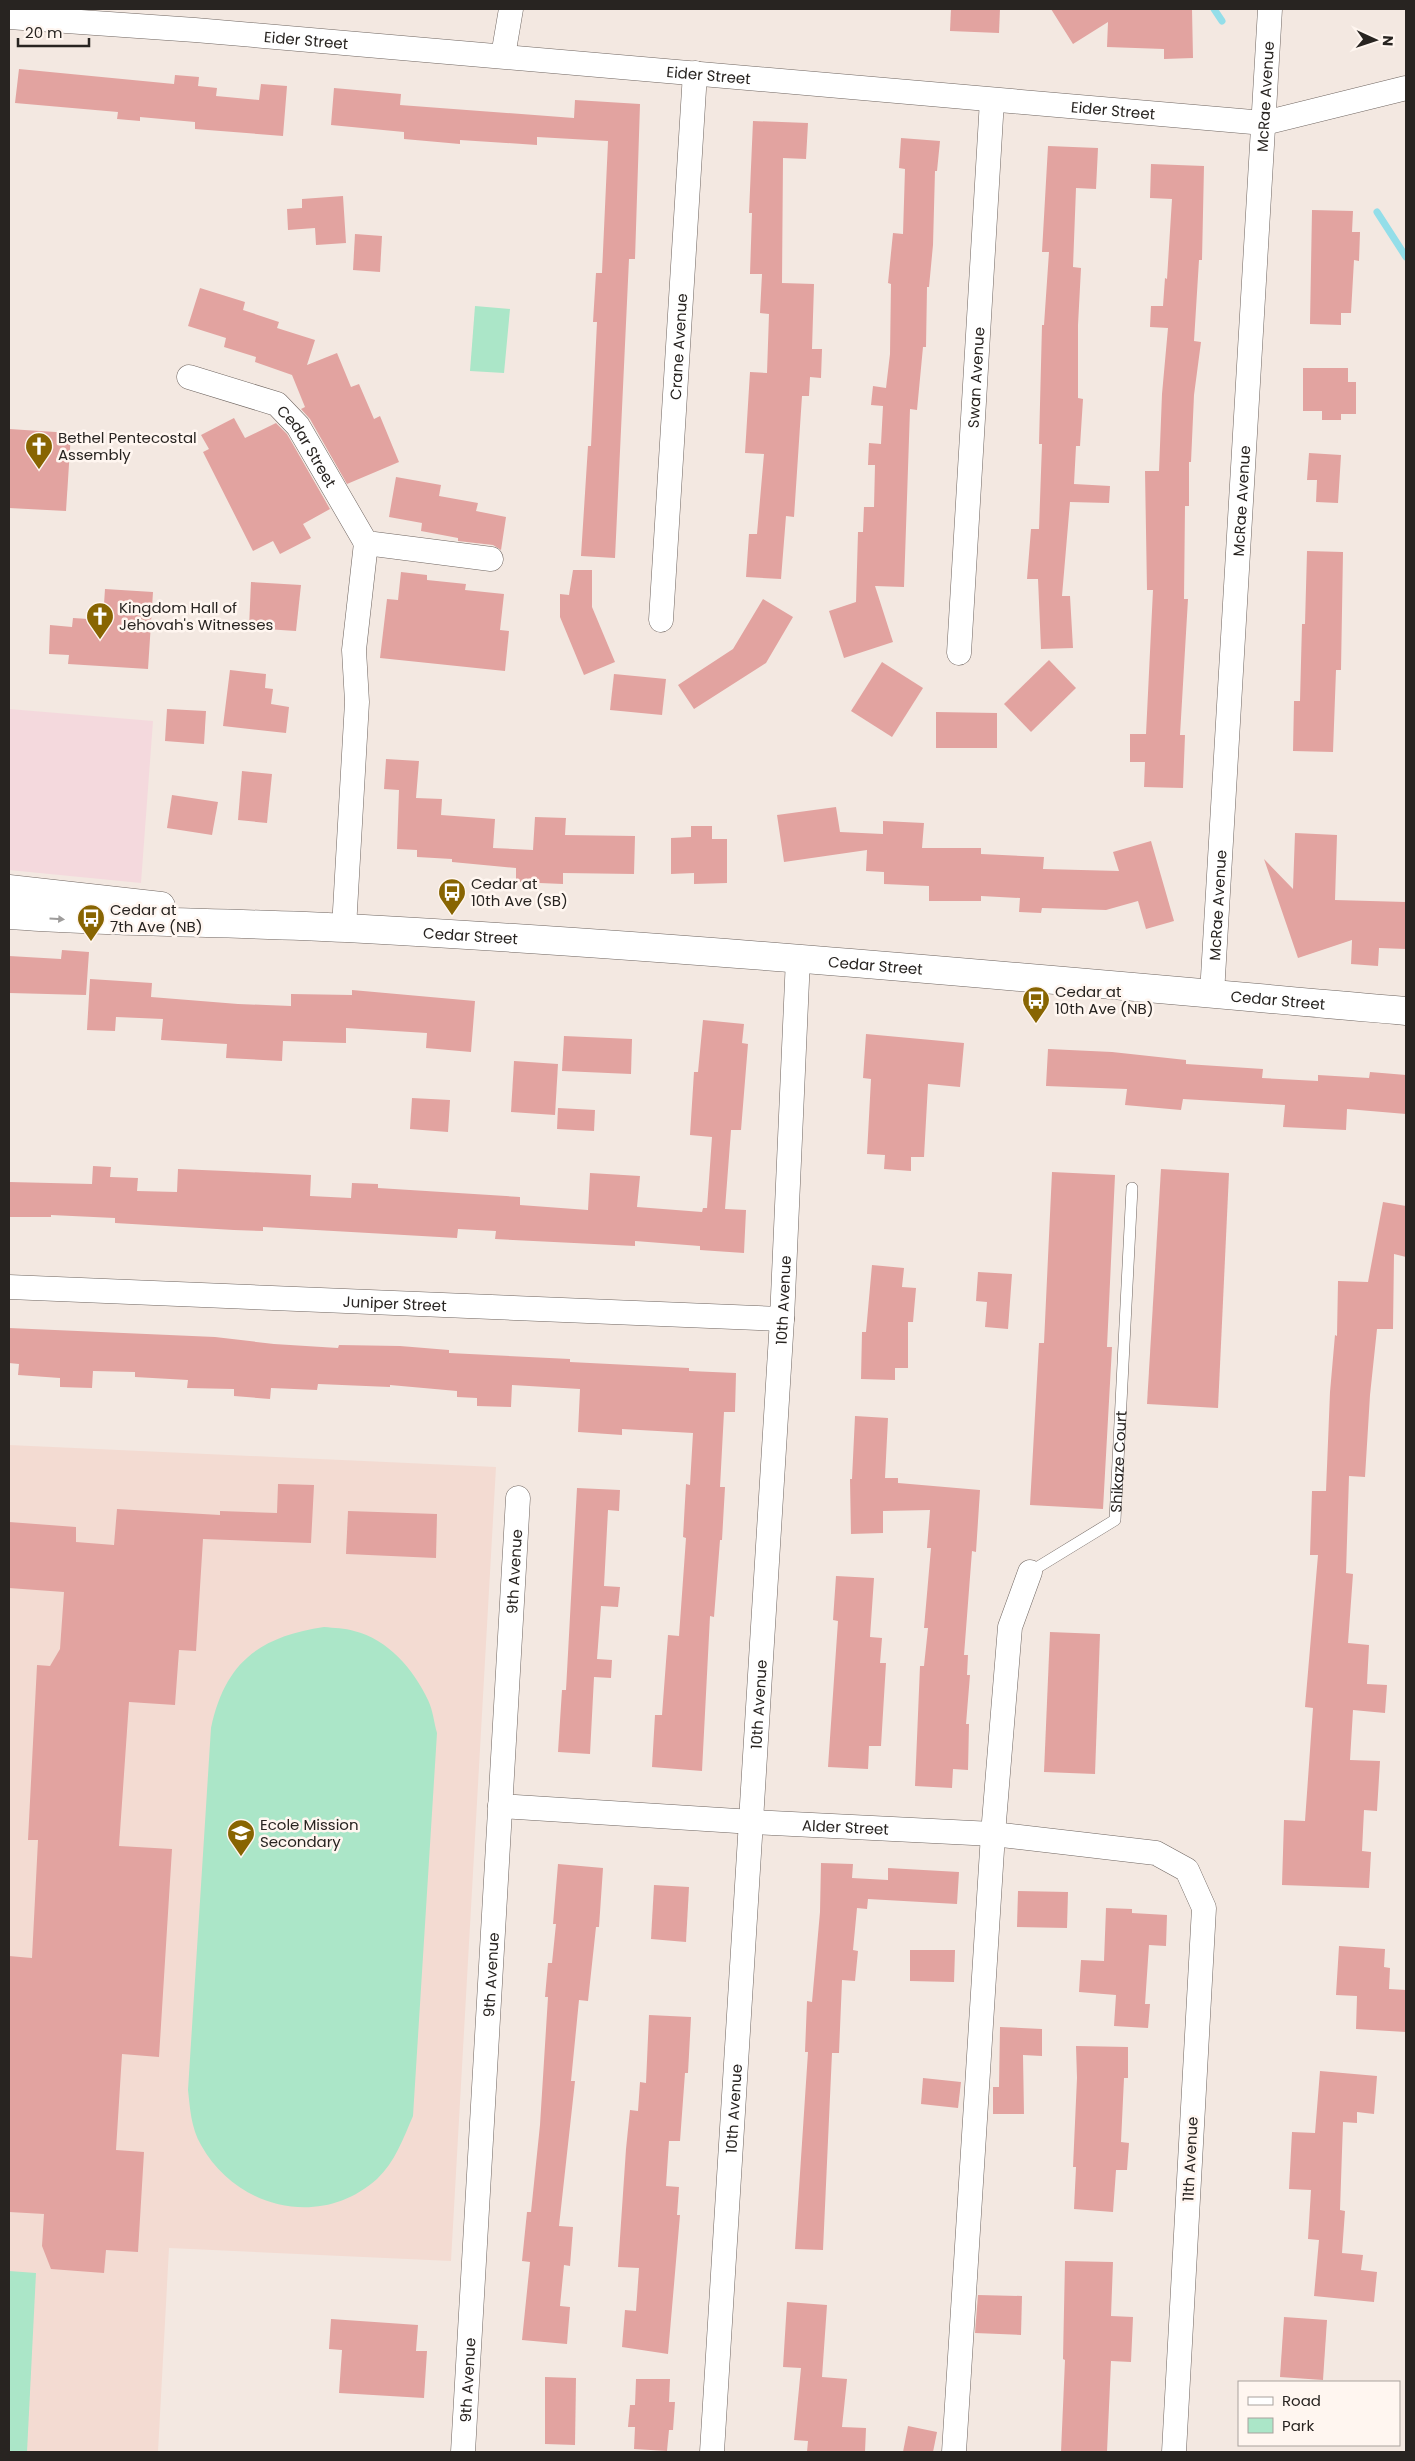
<svg xmlns="http://www.w3.org/2000/svg" width="1415" height="2461" viewBox="0 0 1415 2461" font-family="Poppins,sans-serif">
<style>
.industrial{fill:#f4d9dd}
.education{fill:#f3dbd2}
.green{fill:#abe6c8}
.lines{fill:none;stroke-linecap:round;stroke-linejoin:round}
.stream{stroke:#93dee9;stroke-width:7}
.building{fill:#e2a3a0}
.service-casing{stroke:#6f6560;stroke-width:12}
.minor-casing{stroke:#6f6560;stroke-width:25}
.secondary-casing{stroke:#6f6560;stroke-width:29}
.service{stroke:#fff;stroke-width:11}
.minor{stroke:#fff;stroke-width:24}
.secondary{stroke:#fff;stroke-width:28}
.oneway{fill:#9e9c9b}
.labels{text-anchor:middle;dominant-baseline:central;stroke-width:5;stroke-linejoin:round;paint-order:stroke}
.street-label{font-size:15px;fill:#282421;stroke:#fff6f0}
.poi-label{font-size:15px;fill:#282421;stroke:#fff6f0;text-anchor:start}
</style>
<rect width="100%" height="100%" fill="#f3e8e1"/>
<path class="industrial" d="M9 709 153 721 141 883 9 870Z"/>
<path class="education" d="M9 1445 496 1467 451 2261 169 2248 158 2452H9Z"/>
<g class="green">
<path d="M475 306 510 309 504 373 470 371Z"/>
<path d="M324 1627C334 1628 345 1628 354 1631 388 1639 414 1670 428 1700 433 1710 434 1723 437 1733L413 2116C403 2139 395 2162 377 2179 320 2230 236 2208 201 2145 191 2128 190 2108 188 2090L211 1728C225 1663 258 1637 324 1627Z"/>
<path d="M9 2271 36 2273 27 2452H9Z"/>
</g>
<g class="lines">
<g class="stream">
<path d="M1214 9 1222 21"/>
<path d="M1377 212 1406 257"/>
</g>
</g>
<g class="building">
<path d="M951 9H1000L999 33 950 31Z"/>
<path d="M1051 9H1192L1193 58 1164 59V49L1107 47 1108 22 1073 44Z"/>
<path d="M19 69 174 84 175 75 199 77 198 86 217 88 216 96 259 100 261 84 287 86 283 136 195 129V122L140 117V121L117 119 118 112 15 103Z"/>
<path d="M334 88 401 94 400 105 574 118 575 100 640 104 635 259H629L615 558 581 556 588 446H591L597 322H593L596 273H602L608 141 537 137V145L460 140V144L404 139V132L331 125Z"/>
<path d="M753 121 808 123 806 159 783 158 782 283 814 284 812 349H822L821 378 810 377 809 396H802L794 517 786 516 781 579 746 577 749 534H757L764 454 745 453 750 372 767 373 769 314 760 313 762 274H750L752 213H749Z"/>
<path d="M901 138 940 141 937 171H935L933 245 929 287H927L926 347H923L917 410 910 409 904 587 875 586 893 642 844 658 829 611 856 602 858 532H863L864 507H874L875 465H868L869 443 881 444 883 406 871 405 873 386 886 388 890 354 891 284 888 283 893 233 903 234 905 169 899 168Z"/>
<path d="M1048 146 1098 148 1096 189 1076 188 1073 267 1081 268 1078 325V398L1083 399 1080 446H1076L1074 484 1110 486 1109 503 1070 502 1062 596H1070L1073 648 1041 649 1038 579H1027L1031 529H1039L1042 444H1039L1042 325H1044L1049 252H1042Z"/>
<path d="M1151 164 1204 166 1202 260H1199L1194 341 1201 342 1194 395 1191 462H1189V506H1185L1184 599H1188L1180 735H1185L1183 788 1144 787 1145 762H1130V734H1146L1153 590H1147L1145 471H1159L1162 394 1168 328 1150 327 1151 306H1163L1165 278 1167 279 1172 199 1150 198Z"/>
<path d="M343 196 346 243 316 245 315 228 288 230 287 209 302 208V199Z"/>
<path d="M1312 210 1353 211 1352 232H1360L1359 261 1354 260 1351 313H1341V325L1310 324Z"/>
<path d="M355 234 382 236 380 272 353 270Z"/>
<path d="M200 288 245 302 243 310 279 322 277 328 315 340 307 365 337 353 351 387 359 384 374 419 380 416 399 462 347 484 310 419 301 409 305 407 292 375 255 362 256 357 224 347 226 338 188 326Z"/>
<path d="M1303 368H1348V382H1356V414H1341V420H1322V411H1303Z"/>
<path d="M234 418 245 438 276 423 287 434 330 509 303 524 311 538 280 554 273 541 253 551 203 452 209 449 201 435Z"/>
<path d="M9 429 71 433 66 511 9 508Z"/>
<path d="M1309 453 1341 455 1338 503 1316 502 1317 480H1307Z"/>
<path d="M396 477 441 485 439 496 478 503 476 511 506 517 501 550 493 545 458 541V538L421 531 422 523 389 517Z"/>
<path d="M1307 551 1343 552 1341 670H1336L1333 752 1293 751 1294 701H1300L1302 624H1305Z"/>
<path d="M573 570H592V607L615 662 584 675 560 617V594L569 595Z"/>
<path d="M401 572 427 575V580L466 584 465 590 504 594 500 630 509 631 505 671 380 658 387 599 398 600Z"/>
<path d="M251 582 301 585 296 631 249 628Z"/>
<path d="M105 589 153 592 148 669 68 664 69 655 49 654 50 625 72 627 73 618 103 620Z"/>
<path d="M763 599 793 617 766 663 694 709 678 685 733 649Z"/>
<path d="M1049 660 1076 688 1031 732 1004 704Z"/>
<path d="M882 662 923 688 892 737 851 711Z"/>
<path d="M230 670 266 674 265 688 273 689 271 704 289 707 286 733 223 726Z"/>
<path d="M614 674 666 679 662 715 610 710Z"/>
<path d="M167 709 206 711 204 744 165 741Z"/>
<path d="M936 712 997 713V748H936Z"/>
<path d="M386 759 419 761 416 798 442 799 441 815 495 819 493 848 533 850 535 817 566 818 565 835 635 836 634 874 563 873V884L516 882V868L452 862V859L417 857V850L397 849 399 790 384 789Z"/>
<path d="M242 771 272 774 267 823 238 820Z"/>
<path d="M172 795 218 802 212 835 167 828Z"/>
<path d="M836 807 840 832 883 834V821L924 823 922 848H981V854L1044 857 1043 869 1119 871 1113 852 1151 841 1174 921 1146 929 1138 901 1106 910 1042 908 1041 913 1019 912 1020 898 981 896V901H929V886L884 884V872L866 871 867 850 784 862 777 815Z"/>
<path d="M691 826H712V839H727V883L694 884V873L671 874V838L691 837Z"/>
<path d="M1295 833 1337 835 1335 900 1406 902V949L1379 948 1378 966 1351 964 1352 940 1298 958 1264 859 1293 889Z"/>
<path d="M62 950 89 952 86 995 9 993V956L61 959Z"/>
<path d="M90 979 152 983 151 997 238 1004 291 1006V994L352 995V990L475 1001 471 1052 426 1048 427 1033 346 1028V1043L283 1041 282 1061 226 1058 227 1044 161 1040 163 1019 116 1017 115 1031 87 1030Z"/>
<path d="M703 1020 744 1024 742 1043 748 1044 741 1130H731L725 1209 746 1210 744 1253 700 1250V1246L635 1241V1246L495 1239 496 1231 458 1229 457 1238 263 1227V1231L234 1230 115 1223V1218L51 1215V1217H9V1182L92 1184 93 1166 111 1167 110 1177 138 1178 137 1191 177 1192 178 1169 226 1171 311 1175 310 1196 351 1198 352 1183 378 1184V1188L520 1197V1205L588 1210 590 1173 640 1176 637 1207 702 1212 703 1208H707L712 1137 690 1135 694 1072H698Z"/>
<path d="M866 1034 964 1043 960 1087 928 1084 924 1157H911V1171L884 1169 885 1155 867 1154 871 1079 863 1078Z"/>
<path d="M564 1036 632 1039 631 1074 562 1071Z"/>
<path d="M1048 1049 1112 1052 1186 1060V1064L1263 1069 1262 1078 1318 1081V1075L1369 1078 1370 1072 1406 1075V1114L1347 1109 1346 1130 1283 1127 1285 1105 1183 1099 1181 1110 1125 1105 1127 1089 1046 1086Z"/>
<path d="M514 1061 558 1064 555 1115 511 1112Z"/>
<path d="M412 1098 450 1100 448 1132 410 1129Z"/>
<path d="M558 1108 595 1110 594 1131 557 1129Z"/>
<path d="M1161 1169 1229 1173 1218 1408 1147 1404Z"/>
<path d="M1052 1172 1115 1175 1107 1347H1112L1103 1509 1030 1505 1039 1343H1044Z"/>
<path d="M1383 1202 1406 1206V1257L1394 1254 1393 1329H1377L1370 1395 1365 1477 1349 1476 1346 1573 1353 1574 1348 1643 1369 1645 1367 1684 1387 1685 1385 1713 1353 1710 1350 1760 1380 1761 1377 1811 1364 1810 1362 1851 1371 1852 1369 1888 1282 1885 1284 1820 1305 1821 1313 1708 1305 1707 1318 1555H1310L1312 1491H1326L1330 1392 1335 1335 1337 1336 1338 1281 1368 1282Z"/>
<path d="M872 1265 904 1268 902 1287 916 1288 913 1322H908V1368H895V1380L861 1379 862 1332H866Z"/>
<path d="M978 1272 1012 1274 1008 1329 985 1327 987 1302 976 1301Z"/>
<path d="M9 1328 215 1337 274 1344 338 1348 339 1345 400 1346 449 1350V1353L570 1359V1362L689 1368V1371L736 1373 735 1412H724L720 1487H725L722 1540H720L714 1617 710 1616 702 1771 652 1767 655 1715H662L668 1635 679 1636 686 1538 683 1537 686 1484 690 1485 693 1433 622 1429V1435L578 1432 580 1389 512 1385 511 1407 477 1406V1398L457 1397V1391L390 1385V1387L318 1384 317 1390 271 1388 270 1399 234 1396V1389L187 1388 188 1380 135 1377V1372L93 1371 92 1388 60 1387V1378L18 1375 19 1364 9 1363Z"/>
<path d="M855 1416 888 1418 885 1478H898V1483L980 1490 976 1552 972 1551 964 1655H968L967 1675H970L966 1724H969L968 1770 953 1769 952 1788 915 1786 920 1666H924L928 1628H924L931 1548H927L930 1510 883 1511V1533L851 1534 850 1479H852Z"/>
<path d="M278 1484 314 1485 311 1543 203 1539 196 1651 179 1650 175 1705 129 1702 119 1846 172 1849 159 2057 122 2054 116 2150 144 2152 138 2252 106 2250 104 2273 51 2269 42 2246 44 2214 9 2212V1956L32 1958 38 1840H28L37 1665 50 1666 60 1649 64 1592 9 1588V1522L76 1527V1542L114 1545 117 1509 220 1515V1511L277 1513Z"/>
<path d="M577 1488 620 1490 619 1511 608 1510 604 1586 620 1587 618 1607 601 1606 597 1659 612 1660 611 1678 594 1677 590 1754 558 1752 562 1690H566Z"/>
<path d="M348 1511 437 1514 436 1558 346 1554Z"/>
<path d="M836 1576 874 1578 870 1637 882 1638 880 1663H886L881 1746H869L868 1769 828 1767 838 1621 833 1620Z"/>
<path d="M1050 1632 1100 1634 1095 1774 1044 1772Z"/>
<path d="M821 1863 853 1864 852 1878 888 1880V1868L959 1872 957 1904 868 1899 867 1909 857 1908 853 1950 858 1951 855 1981 842 1980 839 2053H832L823 2250 795 2249 808 2052H805L807 2001 812 2002 820 1912Z"/>
<path d="M558 1864 603 1868 599 1927H596L588 2001 579 2000 571 2081H575L559 2226 573 2227 570 2266 564 2265 560 2306 570 2307 567 2344 522 2340 530 2262 522 2261 527 2212H531L540 2125 548 1997H545L548 1963H552L556 1924H553Z"/>
<path d="M654 1885 689 1887 686 1942 651 1939Z"/>
<path d="M1018 1891 1068 1892 1067 1928 1017 1927Z"/>
<path d="M1106 1908 1132 1909V1913L1167 1915 1166 1946 1149 1945 1145 2004H1150L1148 2028 1114 2026 1116 1995 1079 1992 1081 1960 1104 1961Z"/>
<path d="M1339 1946 1385 1949 1384 1967 1390 1968 1389 1989 1406 1990V2032L1356 2029 1357 1996 1336 1995Z"/>
<path d="M910 1950H955L954 1982 910 1981Z"/>
<path d="M649 2015 691 2017 688 2073H685L680 2141H669L666 2186 679 2187 677 2215H680L668 2354 622 2347 625 2310 636 2311 639 2268 618 2267 626 2149 630 2110 638 2111 640 2082 646 2083Z"/>
<path d="M1000 2027 1042 2029V2056L1023 2055 1024 2114H993V2087H999Z"/>
<path d="M1076 2046 1128 2047V2078H1124L1121 2142 1129 2143 1127 2170H1116L1113 2212 1074 2209 1076 2167H1073L1077 2078Z"/>
<path d="M1320 2071 1377 2076 1374 2114 1357 2112V2123L1343 2122 1340 2210 1345 2211 1342 2253 1363 2255 1361 2270 1377 2272 1374 2302 1314 2296 1319 2240 1308 2239 1311 2190 1289 2189 1292 2132 1315 2133Z"/>
<path d="M923 2078 961 2082 958 2108 921 2104Z"/>
<path d="M1065 2261 1113 2262 1111 2316 1133 2317 1131 2362 1111 2361 1107 2452H1061L1065 2360 1063 2359Z"/>
<path d="M978 2295 1022 2296 1021 2335 975 2333Z"/>
<path d="M787 2302 827 2305 822 2377 847 2379 842 2427 866 2428 865 2452H807L808 2441 794 2440 801 2368 783 2367Z"/>
<path d="M1284 2317 1327 2320 1323 2380 1280 2377Z"/>
<path d="M331 2319 418 2325 416 2351H427L424 2398 339 2393 342 2350 329 2349Z"/>
<path d="M545 2377 576 2378 575 2445 545 2444Z"/>
<path d="M636 2379H670L669 2402H675L673 2430H669L667 2451 634 2449 635 2427H628L630 2405H635Z"/>
<path d="M908 2426 937 2432 933 2452H903Z"/>
</g>
<g class="lines">
<g class="service-casing">
<g id="service">
<path id="s1" d="M1030 1572 1115 1520 1132 1188"/>
</g>
</g>
<g class="minor-casing">
<g id="minor">
<path id="s2" d="M9 17 195 30 1264 123 1406 88"/>
<path d="M503 56 511 9"/>
<path id="s3" d="M189 377 277 404 298 426 366 543 491 559"/>
<path id="s4" d="M661 620 695 73"/>
<path id="s5" d="M959 653 992 100"/>
<path d="M344 928 357 702 354 650 366 543"/>
<path id="s6" d="M1212 994 1270 9"/>
<path id="s7" d="M9 1287 782 1319"/>
<path id="s8" d="M500 1806 753 1822 993 1834 1156 1853 1187 1870 1204 1908 1174 2452"/>
<path id="s9" d="M463 2452 518 1498"/>
<path id="s10" d="M712 2452 782 1319 798 958"/>
<path d="M954 2452 993 1834 1010 1627 1030 1572"/>
</g>
</g>
<g class="secondary-casing">
<g id="secondary">
<path d="M9 889 161 906"/>
<path id="s11" d="M9 915C121 923 234 922 346 928 700 947 1053 980 1406 1011"/>
</g>
</g>
<use href="#service" class="service"/>
<use href="#minor" class="minor"/>
<use href="#secondary" class="secondary"/>
</g>
<defs><path id="oneway-solid" d="M-6-.8H1V-3.2L6.5 0L1 3.2V.8H-6Z" transform="scale(1.25)"/></defs>
<use class="oneway" href="#oneway-solid" transform="translate(57 919) rotate(4)"/>
<defs>
<g id="church-pin" transform="scale(1.4375)"><path d="M0 17L-7.5 6A9.5 9.5 0 1 1 7.5 6Z" fill="#886502" stroke="#fff6f0"/><path d="M-1.2-6h2.4v3.5h3.3v2.4h-3.3V6h-2.4V-.1h-3.3v-2.4h3.3Z" fill="#fff"/></g>
<g id="bus-pin" transform="scale(1.4375)"><path d="M0 17L-7.5 6A9.5 9.5 0 1 1 7.5 6Z" fill="#886502" stroke="#fff6f0"/><path d="M-5-6H5V4H4V6H2V4H-2V6H-4V4H-5ZM-3.5-4V0h7V-4ZM-3.5 1.2v1.5H-2V1.2ZM2 1.2v1.5H3.5V1.2Z" fill="#fff"/></g>
<g id="school-pin" transform="scale(1.4375)"><path d="M0 17L-7.5 6A9.5 9.5 0 1 1 7.5 6Z" fill="#886502" stroke="#fff6f0"/><path d="M0-5L7-2L0 1L-7-2ZM-4 1L0 2.5L4 1V4Q0 6-4 4Z" fill="#fff"/></g>
</defs>
<g fill-rule="evenodd">
<use href="#church-pin" x="39" y="446"/>
<use href="#church-pin" x="100" y="616"/>
<use href="#bus-pin" x="452" y="892"/>
<use href="#bus-pin" x="91" y="918"/>
<use href="#bus-pin" x="1036" y="1000"/>
<use href="#school-pin" x="241" y="1833"/>
</g>
<g class="labels">
<g class="street-label">
<text stroke="none"><textPath href="#s2" startOffset="298">Eider Street</textPath></text>
<text stroke="none"><textPath href="#s2" startOffset="702">Eider Street</textPath></text>
<text stroke="none"><textPath href="#s6" startOffset="899">McRae Avenue</textPath></text>
<text stroke="none"><textPath href="#s2" startOffset="1108">Eider Street</textPath></text>
<text stroke="none"><textPath href="#s4" startOffset="274">Crane Avenue</textPath></text>
<text stroke="none"><textPath href="#s5" startOffset="276">Swan Avenue</textPath></text>
<text stroke="none"><textPath href="#s3" startOffset="144">Cedar Street</textPath></text>
<text stroke="none"><textPath href="#s6" startOffset="494">McRae Avenue</textPath></text>
<text stroke="none"><textPath href="#s6" startOffset="89">McRae Avenue</textPath></text>
<text stroke="none"><textPath href="#s11" startOffset="462">Cedar Street</textPath></text>
<text stroke="none"><textPath href="#s11" startOffset="868">Cedar Street</textPath></text>
<text stroke="none"><textPath href="#s11" startOffset="1272">Cedar Street</textPath></text>
<text stroke="none"><textPath href="#s10" startOffset="1154">10th Avenue</textPath></text>
<text stroke="none"><textPath href="#s7" startOffset="386">Juniper Street</textPath></text>
<text stroke="none"><textPath href="#s1" startOffset="158">Shikaze Court</textPath></text>
<text stroke="none"><textPath href="#s9" startOffset="882">9th Avenue</textPath></text>
<text stroke="none"><textPath href="#s10" startOffset="749">10th Avenue</textPath></text>
<text stroke="none"><textPath href="#s8" startOffset="346">Alder Street</textPath></text>
<text stroke="none"><textPath href="#s9" startOffset="478">9th Avenue</textPath></text>
<text stroke="none"><textPath href="#s10" startOffset="344">10th Avenue</textPath></text>
<text transform="translate(1190 2159) rotate(-87)">11th Avenue</text>
<text stroke="none"><textPath href="#s9" startOffset="72">9th Avenue</textPath></text>
</g>
<g class="poi-label">
<text x="58" y="437">Bethel Pentecostal<tspan x="58" dy="17">Assembly</tspan></text>
<text x="119" y="607">Kingdom Hall of<tspan x="119" dy="17">Jehovah's Witnesses</tspan></text>
<text x="471" y="883">Cedar at<tspan x="471" dy="17">10th Ave (SB)</tspan></text>
<text x="110" y="909">Cedar at<tspan x="110" dy="17">7th Ave (NB)</tspan></text>
<text x="1055" y="991">Cedar at<tspan x="1055" dy="17">10th Ave (NB)</tspan></text>
<text x="260" y="1824">Ecole Mission<tspan x="260" dy="17">Secondary</tspan></text>
</g>
</g>
<rect width="1415" height="2461" fill="none" stroke="#282421" stroke-width="20"/>
<rect x="1238" y="2381" width="162" height="65" fill="#fff6f0" stroke="#a9a29d"/>
<rect x="1248" y="2397" width="25" height="8" fill="#ffffff" stroke="#a9a29d"/>
<text x="1282" y="2406" font-size="15" fill="#282421">Road</text>
<rect x="1248" y="2418" width="25" height="15" fill="#abe6c8" stroke="#a9a29d"/>
<text x="1282" y="2431" font-size="15" fill="#282421">Park</text>
<g transform="translate(1375 40) rotate(93)" stroke="#fff6f0" stroke-width="4" paint-order="stroke">
<path d="M0-4L9 19L0 12L-9 19Z" fill="#282421"/>
<text y="-8" font-size="14" font-weight="bold" text-anchor="middle" fill="#282421">N</text>
</g>
<path d="M18 38v8h71v-8" fill="none" stroke="#282421" stroke-width="2.5"/>
<text x="25" y="38" font-size="15" fill="#282421" stroke="#fff6f0" stroke-width="4" paint-order="stroke">20 m</text>
</svg>
